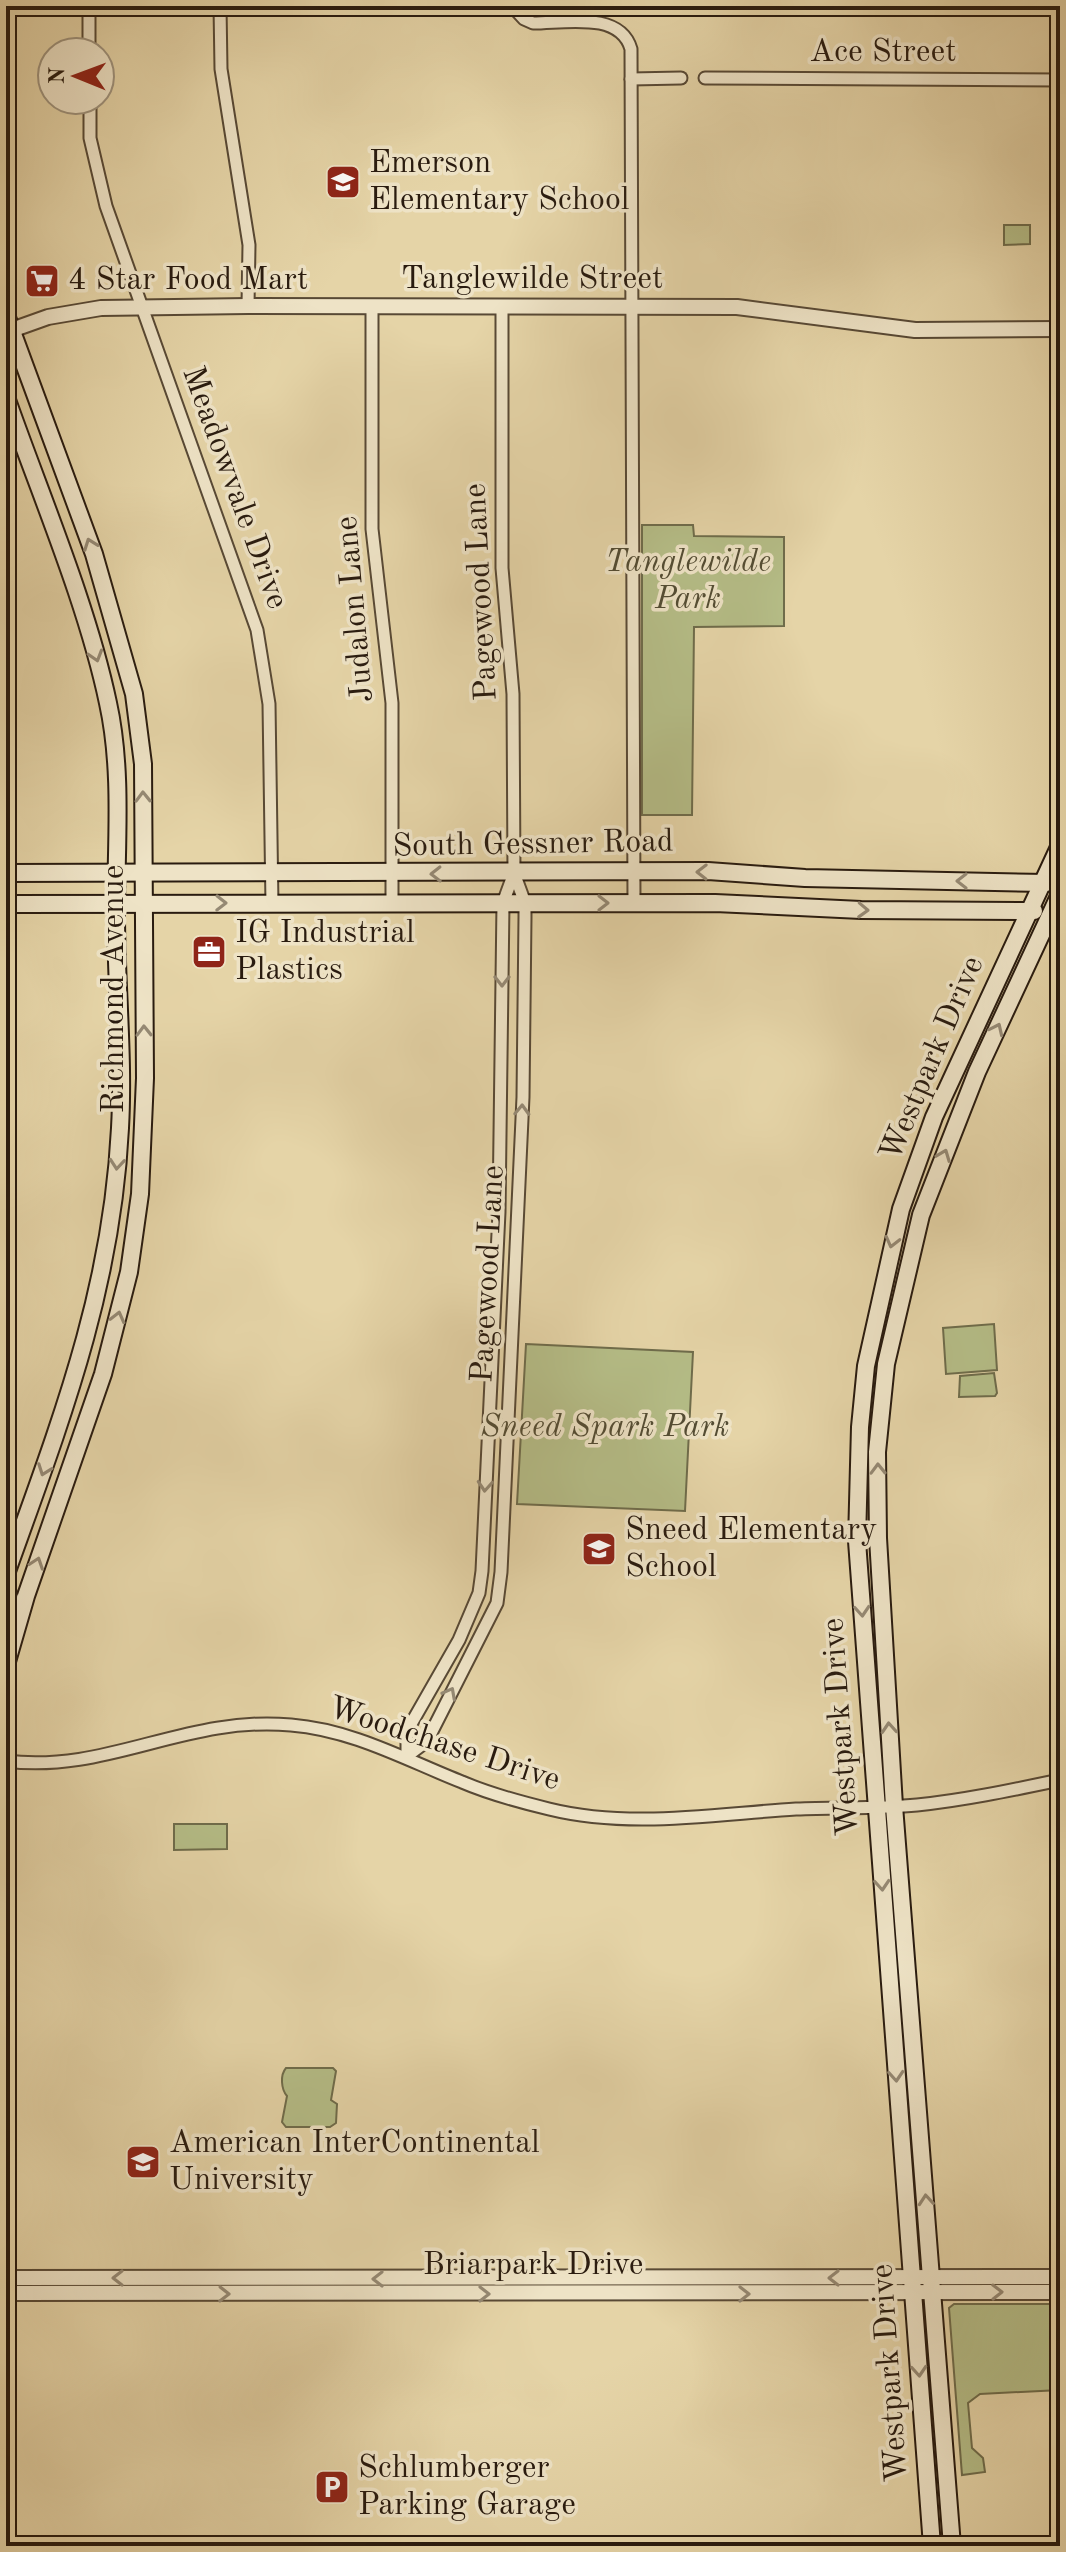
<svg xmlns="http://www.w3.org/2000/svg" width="1066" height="2552" viewBox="0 0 1066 2552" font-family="'Old Standard TT',serif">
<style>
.green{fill:#b5bd87;stroke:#6f6c4b;stroke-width:2}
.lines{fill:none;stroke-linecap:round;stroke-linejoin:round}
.minor-casing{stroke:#584935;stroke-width:15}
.tertiary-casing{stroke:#584935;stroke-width:18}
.secondary-casing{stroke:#291b0f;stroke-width:20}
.minor{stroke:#eee3c6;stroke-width:11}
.tertiary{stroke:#eee3c6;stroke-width:14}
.secondary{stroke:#eee3c6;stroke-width:16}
.oneway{stroke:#958974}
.labels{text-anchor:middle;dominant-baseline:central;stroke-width:7;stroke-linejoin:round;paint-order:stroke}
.street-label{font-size:32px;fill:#291b0f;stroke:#eee3c6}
.poi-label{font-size:32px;fill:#291b0f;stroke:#eee3c6;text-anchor:start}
.park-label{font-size:32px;font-style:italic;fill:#534c33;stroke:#eee3c6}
</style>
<rect width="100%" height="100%" fill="#e5d4a7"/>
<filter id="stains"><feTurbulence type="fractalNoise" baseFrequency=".0025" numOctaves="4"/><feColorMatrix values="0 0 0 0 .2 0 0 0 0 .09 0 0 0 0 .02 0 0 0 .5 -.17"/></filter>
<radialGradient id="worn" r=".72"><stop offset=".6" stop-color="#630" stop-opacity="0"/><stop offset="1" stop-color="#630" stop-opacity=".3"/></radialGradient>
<g class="green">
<path d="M1004 225H1030V244L1004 245Z"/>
<path d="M642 525H693L694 536 784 537V626L694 627 692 815H642Z"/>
<path d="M994 1324 997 1370 946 1374 943 1328Z"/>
<path d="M526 1344 693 1352 685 1511 517 1504Z"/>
<path d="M994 1373 997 1393 995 1396 959 1397 960 1376Z"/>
<path d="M174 1824H227V1849L174 1850Z"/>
<path d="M286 2068H333L336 2071 331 2100 337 2104 336 2123 330 2127H286L282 2122 287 2096C281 2089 280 2075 286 2068Z"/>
<path d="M954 2304H1060V2390L980 2394 968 2403 972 2448 983 2458 985 2472 962 2475 949 2308Z"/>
</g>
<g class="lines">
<g class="minor-casing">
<g id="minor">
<path d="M89 6V52"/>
<path d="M220 6 221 69 249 245 248 306"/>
<path d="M512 6 524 19 533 23C565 23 620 11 631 49L634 903"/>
<path d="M705 78 1060 80"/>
<path d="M631 79 681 78"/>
<path d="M90 100V138L106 206 257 630 269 704 272 904"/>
<path d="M372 308V529L392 703V905"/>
<path d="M407 1756 427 1741 497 1603 501 1572 523 1097 525 917V903L514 873 513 694 502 568V309"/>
<path d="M407 1756V1731L459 1640 479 1593 482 1571 499 1212 503 903 514 873"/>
<path d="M6 1761C107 1774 186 1715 291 1725 353 1730 406 1760 462 1782 490 1794 520 1802 549 1809 630 1829 715 1814 796 1809 836 1807 877 1809 917 1805 965 1800 1012 1790 1060 1780"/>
</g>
</g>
<g class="tertiary-casing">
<g id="tertiary">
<path d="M6 332 48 317 101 308 248 306 737 307 915 330 1060 329"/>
<path d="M6 2278 1060 2277"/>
<path d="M6 2293 1060 2292"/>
</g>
</g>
<g class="secondary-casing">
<g id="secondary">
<path d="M6 315 94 554 134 694 143 764 145 1078 140 1194 129 1272 103 1374 26 1596 6 1665"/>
<path d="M6 397C40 494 87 603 108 703 123 771 116 845 116 915 116 986 124 1057 120 1128 112 1291 60 1423 6 1574"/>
<path d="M6 873 708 871 805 878 1046 883"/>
<path d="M6 904 715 903 861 910 1034 911"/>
<path d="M6 1589 10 1598 6 1618"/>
<path d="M932 2546 857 1541 860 1427 866 1366 901 1209 934 1117 1060 845"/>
<path d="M952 2546 894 1806 878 1538 877 1452 886 1364 921 1215 977 1072 1060 894"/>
</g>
</g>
<use href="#minor" class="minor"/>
<use href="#tertiary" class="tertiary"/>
<use href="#secondary" class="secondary"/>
</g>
<defs><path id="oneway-chevron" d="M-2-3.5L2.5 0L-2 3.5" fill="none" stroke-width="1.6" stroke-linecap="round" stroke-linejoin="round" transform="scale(2)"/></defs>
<g class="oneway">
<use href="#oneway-chevron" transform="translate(90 544) rotate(-110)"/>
<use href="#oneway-chevron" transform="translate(96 656) rotate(73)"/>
<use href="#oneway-chevron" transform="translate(143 797) rotate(-91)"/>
<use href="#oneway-chevron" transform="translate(702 872) rotate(-179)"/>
<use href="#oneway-chevron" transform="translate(436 874) rotate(179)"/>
<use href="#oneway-chevron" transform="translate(962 881) rotate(180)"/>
<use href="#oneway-chevron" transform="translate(221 903) rotate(1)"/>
<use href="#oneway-chevron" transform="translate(603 903)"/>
<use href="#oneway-chevron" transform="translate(863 910) rotate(2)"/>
<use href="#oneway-chevron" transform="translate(502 981) rotate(90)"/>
<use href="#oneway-chevron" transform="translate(997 1029) rotate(-65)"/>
<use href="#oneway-chevron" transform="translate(144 1031) rotate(-91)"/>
<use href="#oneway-chevron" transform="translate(522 1110) rotate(-88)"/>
<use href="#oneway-chevron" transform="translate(944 1155) rotate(-69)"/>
<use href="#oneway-chevron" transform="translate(117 1164) rotate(95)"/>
<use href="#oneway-chevron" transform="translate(892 1242) rotate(104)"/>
<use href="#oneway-chevron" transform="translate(118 1317) rotate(-76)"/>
<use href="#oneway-chevron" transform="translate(878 1469) rotate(-91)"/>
<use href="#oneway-chevron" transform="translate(44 1470) rotate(110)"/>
<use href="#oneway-chevron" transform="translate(485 1486) rotate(94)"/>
<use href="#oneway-chevron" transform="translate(37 1563) rotate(-71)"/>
<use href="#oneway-chevron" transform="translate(862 1611) rotate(86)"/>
<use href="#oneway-chevron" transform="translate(450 1693) rotate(-62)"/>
<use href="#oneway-chevron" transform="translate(889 1728) rotate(-94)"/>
<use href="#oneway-chevron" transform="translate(882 1885) rotate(86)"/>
<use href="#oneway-chevron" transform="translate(896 2076) rotate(86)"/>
<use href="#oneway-chevron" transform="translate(926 2200) rotate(-95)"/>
<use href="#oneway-chevron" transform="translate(118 2278) rotate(-180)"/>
<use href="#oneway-chevron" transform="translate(834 2278) rotate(-180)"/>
<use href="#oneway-chevron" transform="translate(378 2279) rotate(180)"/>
<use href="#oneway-chevron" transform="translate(997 2292) rotate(-1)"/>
<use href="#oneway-chevron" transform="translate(224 2294) rotate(1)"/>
<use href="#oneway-chevron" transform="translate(484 2294)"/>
<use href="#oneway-chevron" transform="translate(744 2294)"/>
<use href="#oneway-chevron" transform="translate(919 2371) rotate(86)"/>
</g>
<defs>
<g id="school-square" transform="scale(1.8)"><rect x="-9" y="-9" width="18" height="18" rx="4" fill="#8f2418" stroke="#eee3c6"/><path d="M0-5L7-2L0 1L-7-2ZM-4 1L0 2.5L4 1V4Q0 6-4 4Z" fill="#fff"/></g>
<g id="supermarket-square" transform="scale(1.8)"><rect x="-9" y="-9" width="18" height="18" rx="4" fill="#8f2418" stroke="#eee3c6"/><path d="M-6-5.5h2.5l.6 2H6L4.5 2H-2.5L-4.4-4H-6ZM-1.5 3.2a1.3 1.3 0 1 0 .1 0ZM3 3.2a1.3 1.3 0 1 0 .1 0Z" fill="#fff"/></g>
<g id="office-square" transform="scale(1.8)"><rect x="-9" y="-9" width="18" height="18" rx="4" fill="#8f2418" stroke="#eee3c6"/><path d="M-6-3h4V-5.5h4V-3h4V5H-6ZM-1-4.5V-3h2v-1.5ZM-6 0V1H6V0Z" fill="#fff"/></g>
<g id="university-square" transform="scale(1.8)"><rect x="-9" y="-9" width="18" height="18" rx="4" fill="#8f2418" stroke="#eee3c6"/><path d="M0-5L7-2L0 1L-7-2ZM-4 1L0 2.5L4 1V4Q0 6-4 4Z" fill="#fff"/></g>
<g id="parking-square" transform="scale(1.8)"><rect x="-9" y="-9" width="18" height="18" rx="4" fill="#8f2418" stroke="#eee3c6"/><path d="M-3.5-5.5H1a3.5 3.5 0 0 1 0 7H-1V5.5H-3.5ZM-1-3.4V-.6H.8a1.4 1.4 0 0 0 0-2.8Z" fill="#fff"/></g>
</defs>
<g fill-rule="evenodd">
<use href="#school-square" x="343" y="182"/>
<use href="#supermarket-square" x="42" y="281"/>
<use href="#office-square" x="209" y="952"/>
<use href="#school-square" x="599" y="1549"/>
<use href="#university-square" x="143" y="2162"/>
<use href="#parking-square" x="332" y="2487"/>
</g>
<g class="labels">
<g class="street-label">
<text x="883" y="53">Ace Street</text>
<text x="532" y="280">Tanglewilde Street</text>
<text transform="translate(234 488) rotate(70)">Meadowvale Drive</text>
<text transform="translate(482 592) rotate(-93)">Pagewood Lane</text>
<text transform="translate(356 609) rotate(-95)">Judalon Lane</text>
<text transform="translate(533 845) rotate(-1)">South Gessner Road</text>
<text transform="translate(115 989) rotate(-90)">Richmond Avenue</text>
<text transform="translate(933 1059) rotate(-67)">Westpark Drive</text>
<text transform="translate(489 1274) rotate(-87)">Pagewood Lane</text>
<text transform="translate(842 1727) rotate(-94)">Westpark Drive</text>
<text transform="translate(444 1745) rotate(18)">Woodchase Drive</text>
<text x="533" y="2266">Briarpark Drive</text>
<text transform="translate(891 2373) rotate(-94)">Westpark Drive</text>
</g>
<g class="poi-label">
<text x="369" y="164">Emerson<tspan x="369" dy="37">Elementary School</tspan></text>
<text x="68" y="281">4 Star Food Mart</text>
<text x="235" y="934">IG Industrial<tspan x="235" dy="37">Plastics</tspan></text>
<text x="625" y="1531">Sneed Elementary<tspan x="625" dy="37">School</tspan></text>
<text x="169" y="2144">American InterContinental<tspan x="169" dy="37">University</tspan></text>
<text x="358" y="2469">Schlumberger<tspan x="358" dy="37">Parking Garage</tspan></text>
</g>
<g class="park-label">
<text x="688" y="563">Tanglewilde<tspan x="688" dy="37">Park</tspan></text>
<text x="605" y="1428">Sneed Spark Park</text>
</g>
</g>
<rect width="1066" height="2552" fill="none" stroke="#e5d4a7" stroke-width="32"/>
<rect x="8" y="8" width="1050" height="2536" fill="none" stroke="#291b0f" stroke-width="4"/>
<rect x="16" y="16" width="1034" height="2520" fill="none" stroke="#291b0f" stroke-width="2"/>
<g transform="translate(76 76) rotate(271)"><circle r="38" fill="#eee3c6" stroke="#9f937d" stroke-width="2"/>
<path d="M0-6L14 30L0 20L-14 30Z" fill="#8f2418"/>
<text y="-12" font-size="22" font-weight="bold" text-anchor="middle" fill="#291b0f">N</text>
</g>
<rect width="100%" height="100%" filter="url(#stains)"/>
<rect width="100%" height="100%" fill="url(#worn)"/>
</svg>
